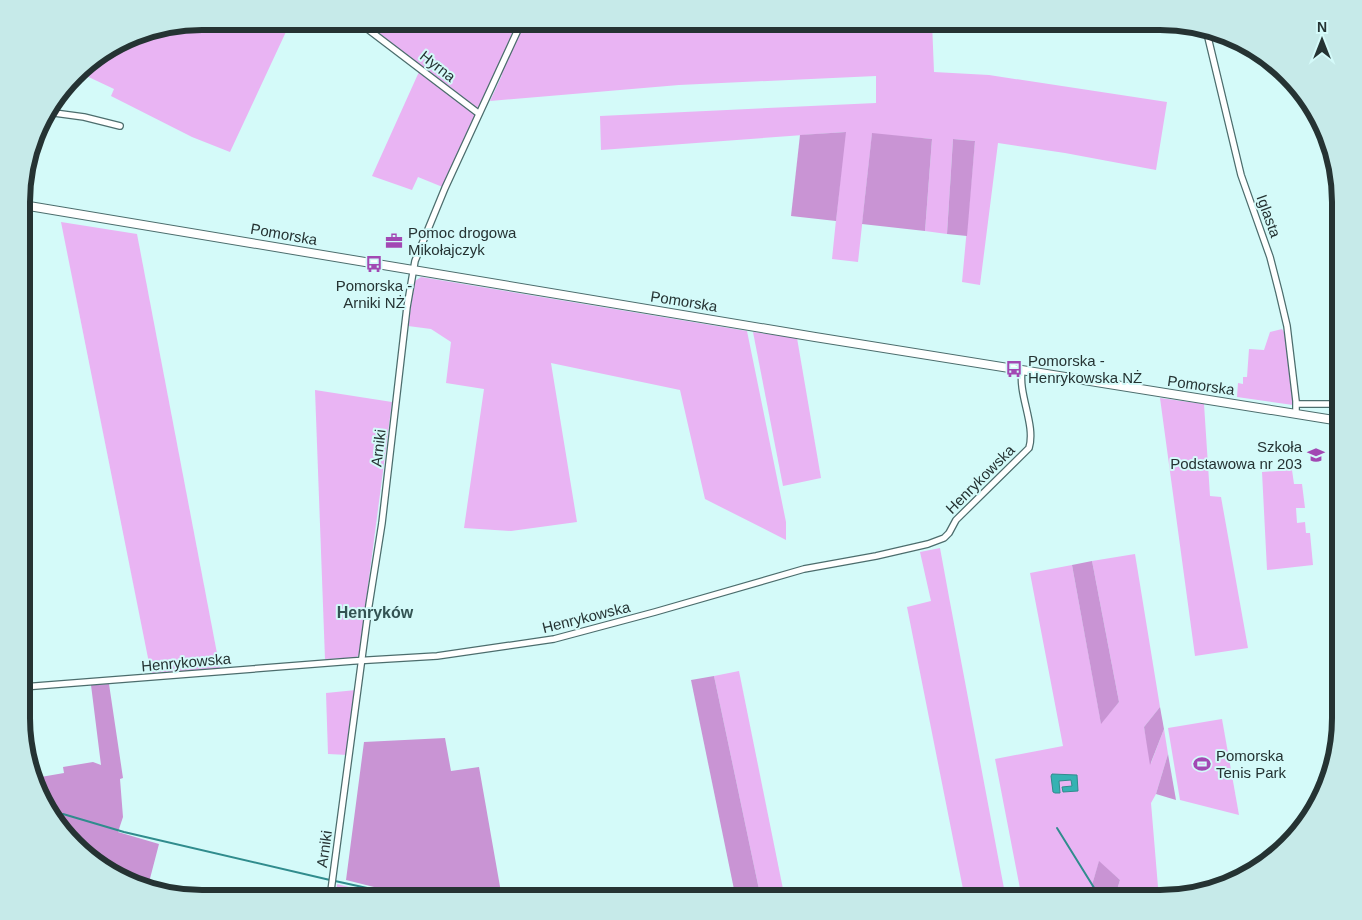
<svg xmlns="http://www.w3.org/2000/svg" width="1362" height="920" viewBox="0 0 1362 920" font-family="Helvetica,sans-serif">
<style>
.green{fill:#e9b4f3}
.forest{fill:#c994d4}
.water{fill:#35b2b3;stroke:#308c8d}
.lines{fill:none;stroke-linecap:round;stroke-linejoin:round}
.stream{stroke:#308c8d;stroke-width:2}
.minor-casing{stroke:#4c6d6d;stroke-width:8}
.tertiary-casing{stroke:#4c6d6d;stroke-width:10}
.minor{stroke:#fff;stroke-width:5.5}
.tertiary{stroke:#fff;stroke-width:8}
.labels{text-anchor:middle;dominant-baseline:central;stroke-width:4;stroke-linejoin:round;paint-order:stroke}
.street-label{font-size:15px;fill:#253333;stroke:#d4faf9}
.poi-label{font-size:15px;fill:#253333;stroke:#d4faf9;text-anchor:start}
.neighbourhood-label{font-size:16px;font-weight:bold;fill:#335353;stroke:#d4faf9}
.rim{fill:none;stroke:#253333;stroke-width:6}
</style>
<rect width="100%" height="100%" fill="#d4faf9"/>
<g class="green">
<path d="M202 21H226L241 31 246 21H291L230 152 192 137 111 96 114 89 78 72 83 66 133 35Z"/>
<path d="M363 21 932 22 934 72 989 75 1167 102 1156 170 1065 153 998 143 980 285 962 282 975 141 953 139 947 234 925 231 932 139 872 134 858 262 832 259 845 132 601 150 600 116 876 103V76L679 85 490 101 502 75H497L445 188 418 177 412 190 372 176 418 74 421 70Z"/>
<path d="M61 222 137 234 220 669 151 673Z"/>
<path d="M421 277 747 331 786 522V540L705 499 680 390 551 363 577 522 511 531 464 528 484 389 446 383 451 342 431 329 408 326 415 281Z"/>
<path d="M1282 329 1285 334 1293 405 1237 397 1238 383 1243 384V377H1247L1249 349 1264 350 1270 332Z"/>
<path d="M753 332 797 338 821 478 783 486Z"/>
<path d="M315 390 392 402 359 655 355 658 325 659Z"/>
<path d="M1160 398 1204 404 1210 496 1221 497 1248 648 1195 656Z"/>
<path d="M1292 470 1294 484H1302L1305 508H1296L1297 523 1305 522 1306 533H1310L1313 565 1267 570 1262 472Z"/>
<path d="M940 548 949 597 1006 899H965L907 607 931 601 920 552Z"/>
<path d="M1135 554 1160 707 1144 727 1151 763 1164 729 1168 754 1156 794 1151 803 1159 899H1114L1120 880 1099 862 1088 899H1022L995 759 1063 746 1030 573 1072 565 1101 723 1119 702 1092 561Z"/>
<path d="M739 671 785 899H761L714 676Z"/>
<path d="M356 690 348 755 328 754 326 693Z"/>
<path d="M1222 719 1239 815 1180 800 1168 728Z"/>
<path d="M337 884 392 898H336Z"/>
</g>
<g class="forest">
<path d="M846 132 836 221 791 216 800 135Z"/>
<path d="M872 133 932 139 925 231 862 224Z"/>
<path d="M953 139 975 141 967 236 947 234Z"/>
<path d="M1092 561 1119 702 1101 724 1072 565Z"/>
<path d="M714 676 761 899H736L691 680Z"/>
<path d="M109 684 123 778 120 779 123 817 118 832 159 844 147 890 92 862 45 808 35 778 64 773 63 767 93 762 101 765 91 685Z"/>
<path d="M1160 707 1164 729 1150 765 1144 727Z"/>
<path d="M445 738 451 771 479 767 502 898H418L346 880 364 742Z"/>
<path d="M1168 754 1176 800 1156 794Z"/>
<path d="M1099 861 1120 880 1114 899H1088Z"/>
</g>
<path class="water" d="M1052 774 1077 775 1078 791 1063 792 1062 787 1072 786 1071 780 1059 781 1060 793H1055L1053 792 1051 776Z"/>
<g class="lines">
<g class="stream">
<path d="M63 814 124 832 330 880"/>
<path d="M1057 828 1101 899"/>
<path d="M335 881 413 898"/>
</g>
<g class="minor-casing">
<g id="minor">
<path d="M357 21 478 113"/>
<path d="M1206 29 1241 175 1270 257 1279 292 1287 326 1296 401V413"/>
<path d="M47 112 84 117 120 126"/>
<path d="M1297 404H1340"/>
<path d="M23 687 353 661 437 656 554 639 655 612 804 569 876 556 928 544 944 538 949 533 956 520 1029 448C1036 425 1018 395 1022 370"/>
<path d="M330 898 369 605 382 523 407 307 415 261 445 188 522 21"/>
</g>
</g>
<g class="tertiary-casing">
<path id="tertiary" d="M23 205 815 337 1340 421"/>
</g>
<use href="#minor" class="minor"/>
<use href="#tertiary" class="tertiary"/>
</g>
<defs>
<g id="office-bare" transform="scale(1.35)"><path d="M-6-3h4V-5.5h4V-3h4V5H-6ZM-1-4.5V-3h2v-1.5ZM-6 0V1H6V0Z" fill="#a248b3" stroke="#d4faf9" stroke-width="2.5" paint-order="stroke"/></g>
<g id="bus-bare" transform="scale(1.35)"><path d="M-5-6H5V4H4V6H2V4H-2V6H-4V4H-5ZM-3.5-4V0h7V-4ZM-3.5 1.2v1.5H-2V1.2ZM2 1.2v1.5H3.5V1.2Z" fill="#a248b3" stroke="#d4faf9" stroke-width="2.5" paint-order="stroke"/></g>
<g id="school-bare" transform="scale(1.35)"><path d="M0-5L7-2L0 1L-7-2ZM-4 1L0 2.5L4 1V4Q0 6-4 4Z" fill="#a248b3" stroke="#d4faf9" stroke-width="2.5" paint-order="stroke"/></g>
<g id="stadium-bare" transform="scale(1.35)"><path d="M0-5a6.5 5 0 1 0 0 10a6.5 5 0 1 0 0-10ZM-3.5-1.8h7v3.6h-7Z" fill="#a248b3" stroke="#d4faf9" stroke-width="2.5" paint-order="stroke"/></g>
</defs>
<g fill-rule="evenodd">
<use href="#office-bare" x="394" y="241"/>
<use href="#bus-bare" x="374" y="264"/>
<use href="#bus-bare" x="1014" y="369"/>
<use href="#school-bare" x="1316" y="455"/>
<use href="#stadium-bare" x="1202" y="764"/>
</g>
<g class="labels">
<g class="street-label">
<text transform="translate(438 66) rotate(38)">Hyrna</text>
<text transform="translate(1269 216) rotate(70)">Iglasta</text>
<text transform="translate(284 234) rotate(10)">Pomorska</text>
<text transform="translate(684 301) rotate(9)">Pomorska</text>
<text transform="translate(1201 385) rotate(8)">Pomorska</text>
<text transform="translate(378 448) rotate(-83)">Arniki</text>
<text transform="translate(980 479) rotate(-45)">Henrykowska</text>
<text transform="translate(586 617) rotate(-14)">Henrykowska</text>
<text transform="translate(186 662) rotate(-5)">Henrykowska</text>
<text transform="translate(324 849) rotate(-82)">Arniki</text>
</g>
<g class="poi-label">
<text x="408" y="232">Pomoc drogowa<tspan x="408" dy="17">Mikołajczyk</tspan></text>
<text x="374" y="285" text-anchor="middle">Pomorska -<tspan x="374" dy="17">Arniki NŻ</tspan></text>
<text x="1028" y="360">Pomorska -<tspan x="1028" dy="17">Henrykowska NŻ</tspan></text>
<text x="1302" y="446" text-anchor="end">Szkoła<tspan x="1302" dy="17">Podstawowa nr 203</tspan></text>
<text x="1216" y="755">Pomorska<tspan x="1216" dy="17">Tenis Park</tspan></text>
</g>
<g class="neighbourhood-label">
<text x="375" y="612">Henryków</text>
</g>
</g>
<path d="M0 0H1362V920H0ZM202 30H1160A172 172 0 0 1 1332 202V718A172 172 0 0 1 1160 890H202A172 172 0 0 1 30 718V202A172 172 0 0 1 202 30Z" fill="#c6eae9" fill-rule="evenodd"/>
<path class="rim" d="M202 30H1160A172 172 0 0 1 1332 202V718A172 172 0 0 1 1160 890H202A172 172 0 0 1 30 718V202A172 172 0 0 1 202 30Z"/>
<g transform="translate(1322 40)" stroke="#d4faf9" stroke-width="4" paint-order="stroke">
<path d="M0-4L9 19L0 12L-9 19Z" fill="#253333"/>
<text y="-8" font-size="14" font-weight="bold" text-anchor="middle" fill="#253333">N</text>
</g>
</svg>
